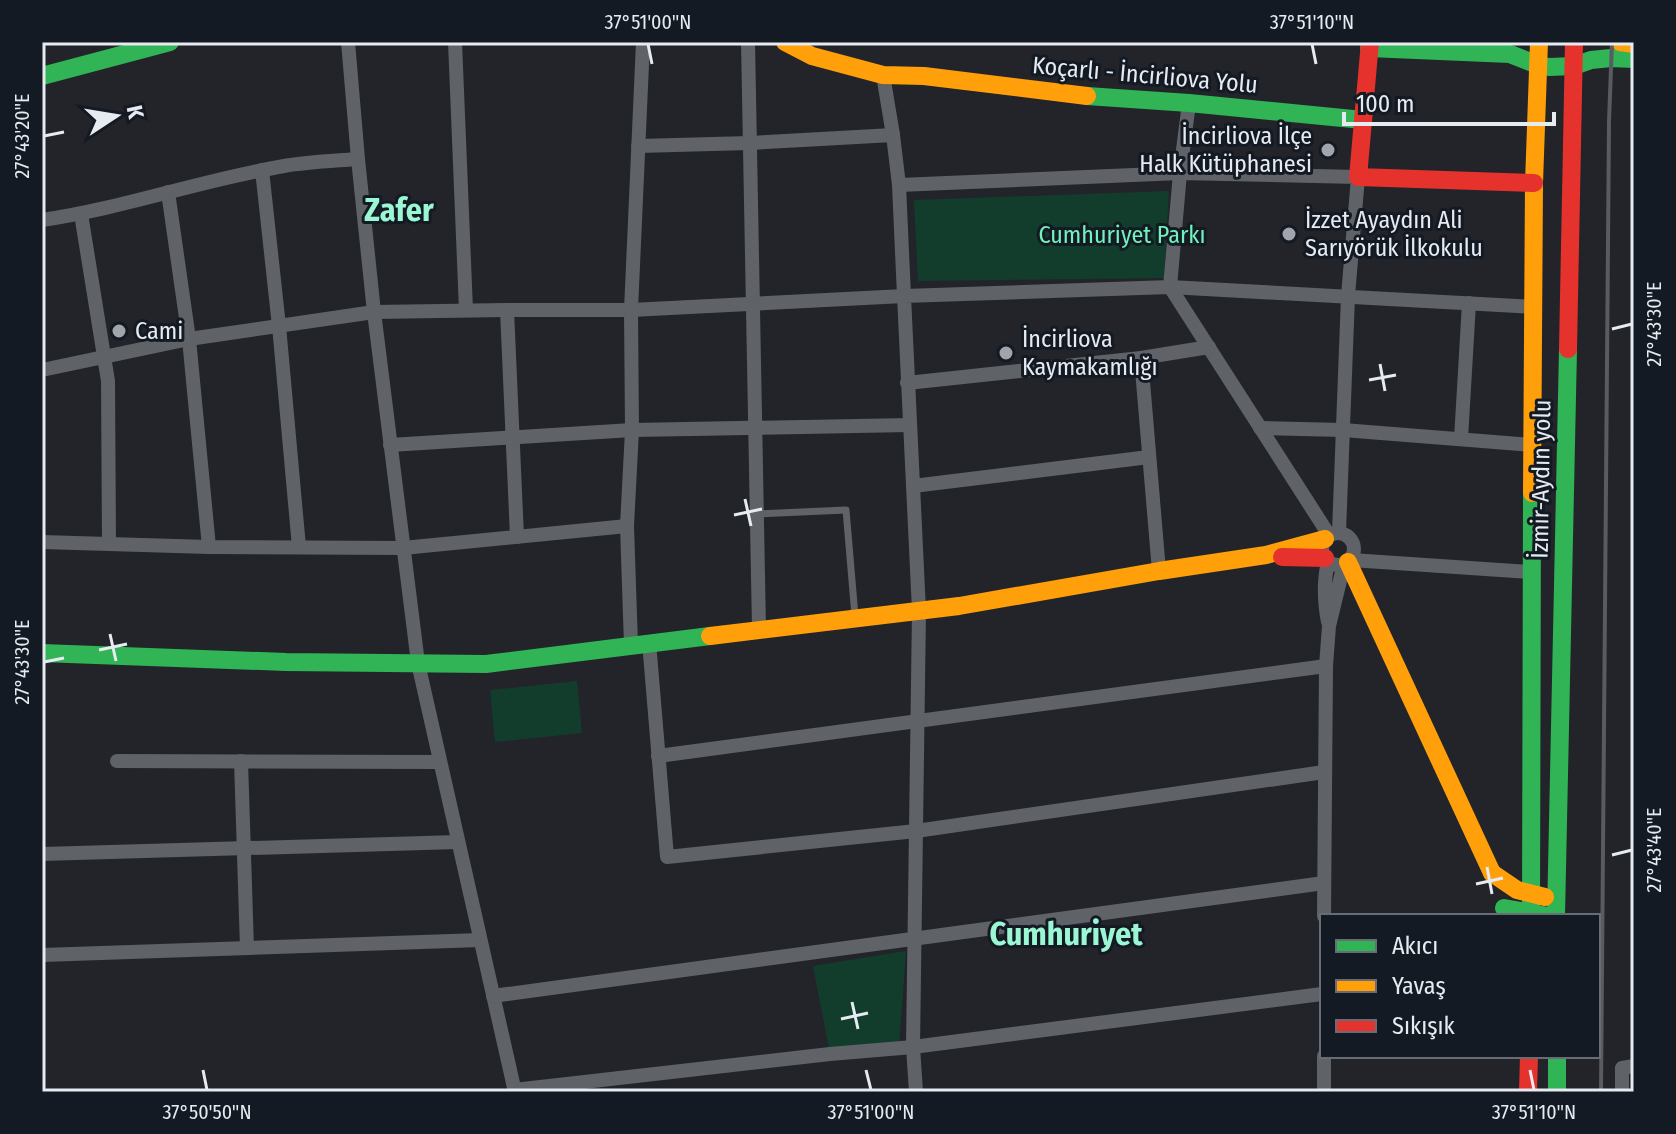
<svg xmlns="http://www.w3.org/2000/svg" width="1676" height="1134" viewBox="0 0 1676 1134" font-family="'Fira Sans Condensed',sans-serif">
<style>
.green{fill:#123d2d}
.lines{fill:none;stroke-linecap:round;stroke-linejoin:round}
.lane{stroke:#5f6266;stroke-width:7}
.street{stroke:#5f6266;stroke-width:14}
.fast{stroke:#30b455;stroke-width:18}
.slow{stroke:#ff9f0a;stroke-width:18}
.jam{stroke:#e5322d;stroke-width:18}
.rail{stroke:#595b61;stroke-width:4}
.ticks{fill:none;stroke:#e6eaf1;stroke-width:3}
.poi-dot{fill:#a1a5ab;stroke:#141a23;stroke-width:3}
.labels{text-anchor:middle;dominant-baseline:central;stroke-width:6;stroke-linejoin:round;paint-order:stroke}
.street-label{font-size:24px;fill:#e6eaf1;stroke:#141a23}
.poi-label{font-size:24px;fill:#e6eaf1;stroke:#141a23;text-anchor:start}
.park-label{font-size:24px;fill:#70f2ba;stroke:#141a23}
.district-label{font-size:32px;font-weight:bold;fill:#9bf6d3;stroke:#141a23}
.neatline{fill:none;stroke:#e6eaf1;stroke-width:3}
.ticks-label{font-size:20px;text-anchor:middle;fill:#e6eaf1}
</style>
<rect width="100%" height="100%" fill="#22242a"/>
<g class="green">
<path d="M1169 191 1164 278 918 281 914 200Z"/>
<path d="M577 681 582 733 495 742 490 690Z"/>
<path d="M906 951 899 1048 830 1054 813 966Z"/>
</g>
<g class="lines">
<path class="lane" d="M757 514 846 510 855 616"/>
<g class="street">
<path d="M348 42 358 159 374 312 418 663 515 1092"/>
<path d="M455 42 466 310"/>
<path d="M748 42 759 629"/>
<path d="M1189 103 1180 173 1170 287 1329 535"/>
<path d="M638 146 750 143 893 135"/>
<path d="M262 170 279 326 299 547"/>
<path d="M899 185 1180 173 1358 177 1348 296 1339 532"/>
<path d="M168 192 189 339 209 547"/>
<path d="M81 214 108 381 109 543"/>
<path d="M42 220C124 208 202 180 284 166 308 162 333 161 358 159"/>
<path d="M507 310 517 537"/>
<path d="M1141 358 1159 571"/>
<path d="M42 370 189 339 374 312 507 310H631L904 296 899 185 893 135 883 75"/>
<path d="M907 383 1141 358 1209 347"/>
<path d="M1260 428 1343 430 1532 445"/>
<path d="M1461 439 1469 303"/>
<path d="M390 445 632 430 910 425"/>
<path d="M913 486 1149 457"/>
<circle cx="1338" cy="549" r="16"/>
<path d="M42 542 209 547 403 548 627 526"/>
<path d="M1351 560 1531 572"/>
<path d="M1328 562C1323 583 1324 601 1328 622"/>
<path d="M649 642 667 857 916 831 1324 772"/>
<path d="M631 645 627 526 632 430 631 310 643 42"/>
<path d="M658 756 1326 666"/>
<path d="M117 761 440 762"/>
<path d="M241 761 247 948"/>
<path d="M42 854 458 842"/>
<path d="M1324 916 1326 666 1329 626 1344 564"/>
<path d="M42 955 480 940"/>
<path d="M493 996 1324 883"/>
<path d="M514 1090 830 1054 913 1047 1322 994"/>
<path d="M916 1092 913 1047 919 611 904 296 1170 287 1533 307"/>
<path d="M1324 1092V1056"/>
<path d="M1622 1092V1068L1634 1066"/>
</g>
<g class="fast">
<path d="M1369 48 1510 54 1538 65 1549 67 1574 66 1591 60 1611 58 1634 59"/>
<path d="M42 76 170 42"/>
<path d="M1087 96 1189 103 1363 120"/>
<path d="M42 653 286 662 486 664 710 636"/>
<path d="M1504 908 1548 916"/>
<path d="M1531 916 1532 493"/>
<path d="M1556 916 1568 349"/>
<path d="M1557 1056V1092"/>
</g>
<g class="slow">
<path d="M785 42 812 56 883 75 924 76 1087 96"/>
<path d="M1620 42 1634 44"/>
<path d="M1532 493 1534 183 1539 42"/>
<path d="M1348 562 1492 873"/>
<path d="M710 636 959 606 1159 571 1266 555 1325 539"/>
<path d="M1492 873 1517 890 1545 897"/>
</g>
<g class="jam">
<path d="M1370 42 1358 177 1534 183"/>
<path d="M1568 349 1574 42"/>
<path d="M1282 557 1325 558"/>
<path d="M1528 1092 1529 1056"/>
</g>
<path class="rail" d="M1601 1092 1609 121 1612 42"/>
</g>
<path class="ticks" d="M648 44 652 64M1312 44 1316 64M44 136 64 132M1612 329 1632 324M1380 364 1385 391M1369 380 1396 375M745 499 751 526M734 515 762 509M110 634 116 661M99 650 127 644M44 662 64 658M1612 855 1632 850M1487 867 1492 894M1476 884 1503 878M852 1002 858 1029M841 1019 868 1013M203 1070 207 1090M866 1070 871 1090M1530 1070 1534 1090"/>
<g class="poi-dot">
<circle cx="1328" cy="150" r="8"/>
<circle cx="1289" cy="234" r="8"/>
<circle cx="119" cy="331" r="8"/>
<circle cx="1006" cy="353" r="8"/>
</g>
<g class="labels">
<g class="street-label">
<text transform="translate(1145 75) rotate(5)">Koçarlı - İncirliova Yolu</text>
<text transform="translate(1541 479) rotate(-89)">İzmir-Aydın yolu</text>
</g>
<g class="poi-label">
<text x="1312" y="136" text-anchor="end">İncirliova İlçe<tspan x="1312" dy="28">Halk Kütüphanesi</tspan></text>
<text x="1305" y="220">İzzet Ayaydın Ali<tspan x="1305" dy="28">Sarıyörük İlkokulu</tspan></text>
<text x="135" y="331">Cami</text>
<text x="1022" y="339">İncirliova<tspan x="1022" dy="28">Kaymakamlığı</tspan></text>
</g>
<g class="park-label">
<text x="1122" y="235">Cumhuriyet Parkı</text>
</g>
<g class="district-label">
<text x="399" y="210">Zafer</text>
<text x="1066" y="934">Cumhuriyet</text>
</g>
</g>
<rect width="1676" height="1134" fill="none" stroke="#141a23" stroke-width="88"/>
<rect x="1320" y="914" width="280" height="144" fill="#141a23" stroke="#686d75" stroke-width="2"/>
<rect x="1336" y="940" width="40" height="12" fill="#30b455" stroke="#686d75" stroke-width="2"/>
<text x="1392" y="954" font-size="24" fill="#e6eaf1">Akıcı</text>
<rect x="1336" y="980" width="40" height="12" fill="#ff9f0a" stroke="#686d75" stroke-width="2"/>
<text x="1392" y="994" font-size="24" fill="#e6eaf1">Yavaş</text>
<rect x="1336" y="1020" width="40" height="12" fill="#e5322d" stroke="#686d75" stroke-width="2"/>
<text x="1392" y="1034" font-size="24" fill="#e6eaf1">Sıkışık</text>
<g transform="translate(116 116) rotate(78)" stroke="#141a23" stroke-width="6" paint-order="stroke">
<path d="M0-6L14 30L0 20L-14 30Z" fill="#e6eaf1"/>
<text y="-12" font-size="22" font-weight="bold" text-anchor="middle" fill="#e6eaf1">K</text>
</g>
<path d="M1344 112v12h210v-12" fill="none" stroke="#e6eaf1" stroke-width="4"/>
<text x="1356" y="112" font-size="24" fill="#e6eaf1" stroke="#141a23" stroke-width="6" paint-order="stroke">100 m</text>
<rect x="44" y="44" width="1588" height="1046" class="neatline"/>
<g class="ticks-label">
<text x="648" y="29">37°51'00"N</text>
<text x="1312" y="29">37°51'10"N</text>
<text transform="translate(22 136) rotate(-90)" y="7">27°43'20"E</text>
<text transform="translate(1654 324) rotate(-90)" y="7">27°43'30"E</text>
<text transform="translate(22 662) rotate(-90)" y="7">27°43'30"E</text>
<text transform="translate(1654 850) rotate(-90)" y="7">27°43'40"E</text>
<text x="207" y="1119">37°50'50"N</text>
<text x="871" y="1119">37°51'00"N</text>
<text x="1534" y="1119">37°51'10"N</text>
</g>
</svg>
